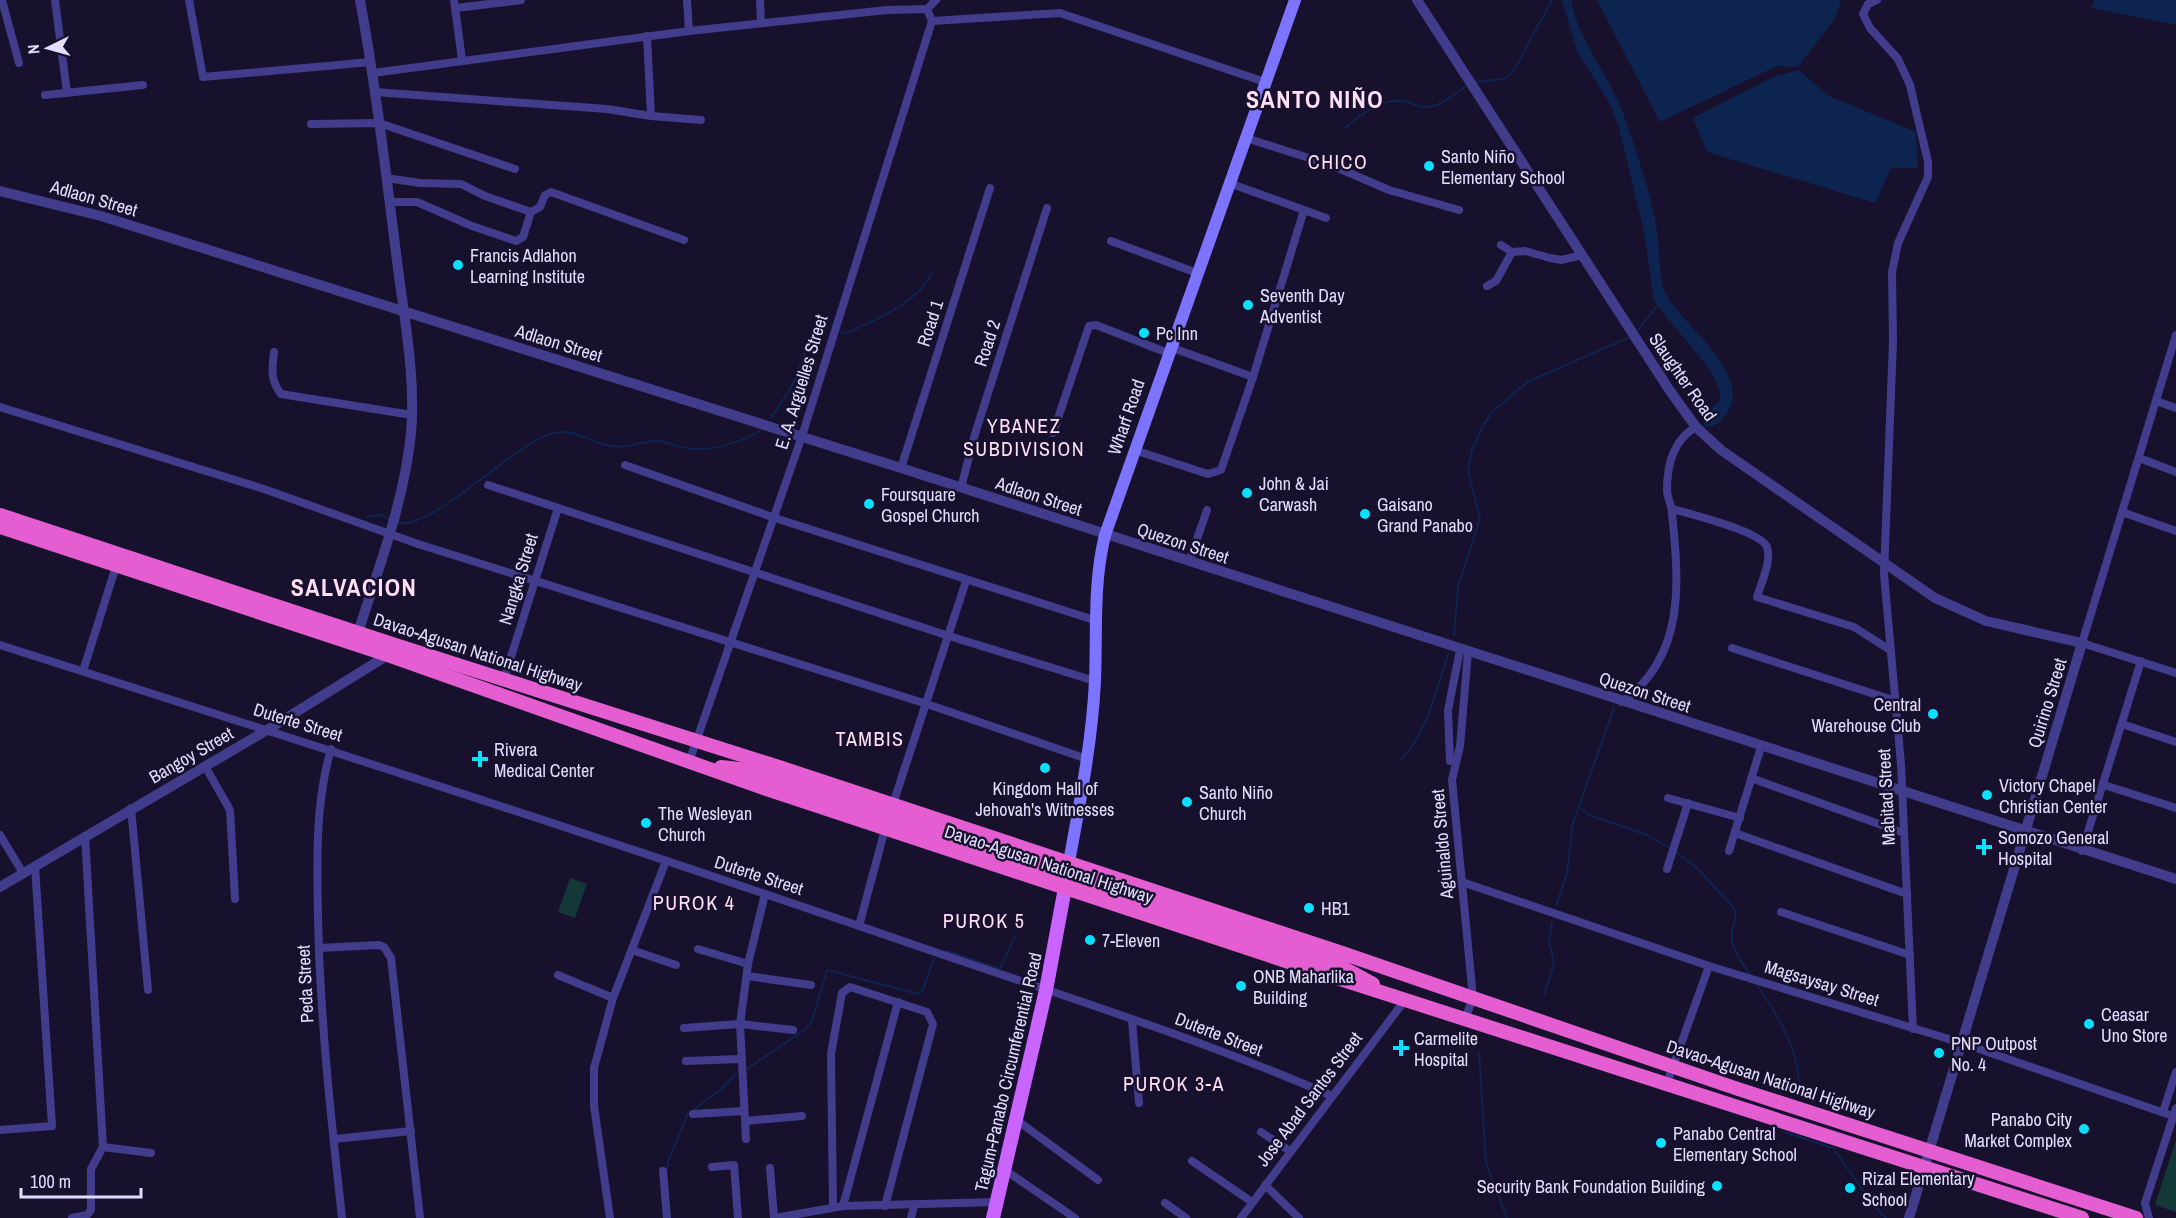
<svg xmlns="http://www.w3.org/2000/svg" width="2176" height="1218" viewBox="0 0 2176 1218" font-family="'Archivo Narrow',sans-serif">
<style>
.green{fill:#143737}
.water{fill:#0d2451}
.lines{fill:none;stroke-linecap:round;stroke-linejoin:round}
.stream{stroke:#0d2451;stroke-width:2}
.minor{stroke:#423c8c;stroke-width:8}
.tertiary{stroke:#423c8c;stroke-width:10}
.secondary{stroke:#7c74ff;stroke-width:12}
.primary{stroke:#ca64ff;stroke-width:14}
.trunk{stroke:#e45ed1;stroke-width:14}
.poi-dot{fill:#09dfff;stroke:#17112d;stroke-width:2}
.labels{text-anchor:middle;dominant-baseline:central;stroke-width:5;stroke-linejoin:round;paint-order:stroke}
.poi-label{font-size:18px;fill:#e2ddff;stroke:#17112d;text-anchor:start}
.street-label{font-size:18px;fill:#e2ddff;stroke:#17112d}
.neighbourhood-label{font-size:20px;letter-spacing:1.5px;fill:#ffdff3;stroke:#17112d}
.district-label{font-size:24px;font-weight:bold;letter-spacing:1.5px;fill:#ffdff3;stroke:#17112d}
</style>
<rect width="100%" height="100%" fill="#17112d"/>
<g class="green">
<path d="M570 878 587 884 575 918 558 912Z"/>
<path d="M2176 1140V1212L2155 1205Z"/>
</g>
<g class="water">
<path d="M1562 0H1571C1577 35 1602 67 1617 99 1624 113 1628 128 1633 142 1642 169 1653 203 1657 231 1660 250 1658 271 1664 290 1677 323 1759 375 1724 417 1719 423 1714 427 1705 427L1703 418 1720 400 1719 388 1710 370 1654 301 1644 231 1618 124 1610 104 1577 51Z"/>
<path d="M1597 0H1841L1836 17 1798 67 1777 66 1660 122Z"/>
<path d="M2094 0H2176V25L2091 8Z"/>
<path d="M1799 70 1827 95 1916 132 1918 168H1891L1875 203 1707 152 1693 118 1773 77Z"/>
</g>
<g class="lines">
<g class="stream">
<path d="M1475 82 1504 79 1513 72 1552 0"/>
<path d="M1345 128C1362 114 1380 99 1403 101 1412 102 1420 109 1429 107 1442 105 1454 94 1465 87"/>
<path d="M1637 331 1657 306"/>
<path d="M841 333 849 332C879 318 917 303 932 273"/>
<path d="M771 418 791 388 810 341 824 332"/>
<path d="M368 516 382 515 389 519"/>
<path d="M398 523C436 529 514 442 554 433 573 428 588 441 606 445 626 450 638 442 656 441 666 441 676 447 687 448 711 452 740 443 761 430"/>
<path d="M1454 635 1458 587 1480 518 1468 471 1472 450 1481 430 1491 413 1527 382 1628 338"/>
<path d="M1400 761C1427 732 1436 692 1448 654"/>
<path d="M1578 806 1589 815 1647 835 1669 848"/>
<path d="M1676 852 1697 868 1733 907C1739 917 1732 924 1732 934 1731 949 1742 962 1749 973"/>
<path d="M1556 906 1567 873 1573 823 1614 708"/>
<path d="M947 951 1000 969 1015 936"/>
<path d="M1757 986C1778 1014 1799 1050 1799 1087"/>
<path d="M1544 995 1554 964 1549 941 1552 922"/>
<path d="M1479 1052 1486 1163 1507 1218"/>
<path d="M747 1069 804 1030 812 1021 827 970 918 994 923 990 934 958"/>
<path d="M1785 1132 1833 1148 1870 1201"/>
<path d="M667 1173 668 1162 687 1115 721 1089 736 1074"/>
<path d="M1875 1207 1886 1218"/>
</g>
<g class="minor">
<path d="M2 0 19 63"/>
<path d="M55 0 67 93"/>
<path d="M189 0 203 77 371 62"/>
<path d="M454 0 462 60"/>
<path d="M687 0 689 31"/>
<path d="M760 0 761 23"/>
<path d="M1877 0 1868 4 1863 14 1870 28 1898 59 1910 85 1928 162V177L1898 243 1892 272 1893 341 1884 574 1901 764 1913 1029"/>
<path d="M456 8 521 0"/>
<path d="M932 21 1060 13 1265 82"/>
<path d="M647 36 651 116"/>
<path d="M373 73 689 31 887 10 927 9 936 0"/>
<path d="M375 92 607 109 651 116 701 120"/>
<path d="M45 95 143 85"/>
<path d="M311 124 379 123 515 169"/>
<path d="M1246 138 1331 165 1389 190 1459 210"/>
<path d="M386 178 420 183 461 184 485 196 531 212 540 207 545 195 551 192 684 240"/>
<path d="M1229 183 1326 218"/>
<path d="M389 202H417L472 226 516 241 523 237 531 212"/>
<path d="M1111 241 1197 273"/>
<path d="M1501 245 1512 252 1525 251 1550 258 1561 260 1583 255"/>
<path d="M1487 286 1496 281 1512 252"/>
<path d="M2176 335 2082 643 2176 673"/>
<path d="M1170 347 1253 377"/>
<path d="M274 352C272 368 270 380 281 394L412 415"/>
<path d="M2156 401 2176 408"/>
<path d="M0 407 264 489 418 544 927 704 1087 759"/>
<path d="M1053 433 1089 326 1096 325 1168 353"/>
<path d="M1134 450 1208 474 1221 470 1253 377 1304 210"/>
<path d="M2139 458 2176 472"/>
<path d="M625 465 775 518 1094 620"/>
<path d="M901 468 990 188"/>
<path d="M488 485 949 636 1095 681"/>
<path d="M961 488 975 434 1047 208"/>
<path d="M1672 509C1690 514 1760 531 1767 547 1772 561 1761 583 1757 597L1854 627 1890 650"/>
<path d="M2122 512 2176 531"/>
<path d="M1189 562 1207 510"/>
<path d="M0 645C301 741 601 837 900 940 1044 990 1192 1035 1332 1096"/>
<path d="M1732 648 1896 701"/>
<path d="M83 671 117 563"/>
<path d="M503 682 558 508"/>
<path d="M1622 702C1686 656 1679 583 1672 513 1672 505 1667 498 1667 490 1667 466 1673 440 1696 427"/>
<path d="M2122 724 2176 742"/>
<path d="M331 749C315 804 317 860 318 917 320 1018 331 1118 342 1218"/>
<path d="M1450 761 1448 710 1460 650"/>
<path d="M689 762 802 436 932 21 927 9"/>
<path d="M205 766 230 810 235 899"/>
<path d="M1751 778 1904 833"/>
<path d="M2104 785 2176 808"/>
<path d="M1668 798 1740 818"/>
<path d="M893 804 966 581"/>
<path d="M131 808 148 990"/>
<path d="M1735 833 1907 894"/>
<path d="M0 835 23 873"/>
<path d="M1729 851 1761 747"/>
<path d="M2082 851 2141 661"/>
<path d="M1667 869 1688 803"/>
<path d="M1462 882 1709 966 1962 1043 2173 1116"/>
<path d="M1781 912 1910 955"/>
<path d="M859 926 885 829"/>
<path d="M319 948 379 945 384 947 391 958 420 1218"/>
<path d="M698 949 748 964"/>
<path d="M632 950 676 965"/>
<path d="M558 975 613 998"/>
<path d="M747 976 811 985"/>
<path d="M1465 1019 1473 998 1452 780 1460 746 1468 652"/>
<path d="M1132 1020 1139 1103"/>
<path d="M684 1028 740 1024 793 1030"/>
<path d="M686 1061 740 1059"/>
<path d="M1667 1083 1709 966"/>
<path d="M2163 1112 2176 1072"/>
<path d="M693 1114 744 1111"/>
<path d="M745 1121 802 1116"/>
<path d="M1018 1121 1098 1180"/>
<path d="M0 1130 52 1126 35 866"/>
<path d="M1261 1132 1290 1151"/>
<path d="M334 1139 411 1131"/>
<path d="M746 1139 740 1024 748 964 765 894"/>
<path d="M103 1147 151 1153"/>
<path d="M1192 1161 1252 1202"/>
<path d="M712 1167 734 1165 738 1218"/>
<path d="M770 1168 774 1218"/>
<path d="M1005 1170 1075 1218"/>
<path d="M663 1171 667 1218"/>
<path d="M1265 1185 1299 1218"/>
<path d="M1165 1203 1186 1218"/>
<path d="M843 1206 898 1002"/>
<path d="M833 1207 831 1054 842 993 850 987 927 1012 933 1024 885 1206"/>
<path d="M72 1218 87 1215 91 1210V1169L103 1147 85 836"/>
<path d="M610 1218 594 1106V1068L613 998 666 861"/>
<path d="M775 1218 843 1206 997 1202"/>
<path d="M911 1218 914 1206"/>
<path d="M1241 1218 1405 1000"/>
<path d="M2149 1218 2145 1203 2176 1108"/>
</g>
<g class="tertiary">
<path d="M1417 0 1670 391 1696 427 1721 450 1935 598 1986 621 2082 643 1909 1218"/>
<path d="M0 191 101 216 901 468 2176 879"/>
<path d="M356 639C377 572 404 504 411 433 416 377 404 317 397 261 386 174 376 87 360 0"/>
<path d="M0 887 267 730 388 655 389 651"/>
</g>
<path class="secondary" d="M1069 862C1080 802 1092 742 1095 681 1097 631 1093 584 1105 535L1295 0"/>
<path class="primary" d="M993 1218 1046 990 1067 877"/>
<g class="trunk">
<path d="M0 515 392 644 779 767 1342 953 1738 1089 2136 1218"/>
<path d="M0 527 388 655 766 789 1334 977 2082 1218"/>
<path d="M721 767 748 770 1338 965 1373 984"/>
</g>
</g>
<g class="poi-dot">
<circle cx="1429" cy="166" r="6"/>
<circle cx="458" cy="265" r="6"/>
<circle cx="1248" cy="305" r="6"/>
<circle cx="1144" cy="333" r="6"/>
<circle cx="1247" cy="493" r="6"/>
<circle cx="869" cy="504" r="6"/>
<circle cx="1365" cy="514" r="6"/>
<circle cx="1933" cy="714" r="6"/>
<path d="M477 750h6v6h6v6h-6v6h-6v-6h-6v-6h6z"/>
<circle cx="1045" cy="768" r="6"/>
<circle cx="1987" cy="795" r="6"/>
<circle cx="1187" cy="802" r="6"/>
<circle cx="646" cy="823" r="6"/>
<path d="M1981 838h6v6h6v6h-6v6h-6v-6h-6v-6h6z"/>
<circle cx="1309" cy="908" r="6"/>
<circle cx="1090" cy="940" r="6"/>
<circle cx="1241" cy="986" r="6"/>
<circle cx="2089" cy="1024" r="6"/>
<path d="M1398 1039h6v6h6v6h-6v6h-6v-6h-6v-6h6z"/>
<circle cx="1939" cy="1053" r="6"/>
<circle cx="2084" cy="1129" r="6"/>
<circle cx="1661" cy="1143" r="6"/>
<circle cx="1717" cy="1186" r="6"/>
<circle cx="1850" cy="1188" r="6"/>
</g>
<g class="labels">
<g class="poi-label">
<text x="1441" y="156">Santo Niño<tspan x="1441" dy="21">Elementary School</tspan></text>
<text x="470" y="255">Francis Adlahon<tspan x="470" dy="21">Learning Institute</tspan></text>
<text x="1260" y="295">Seventh Day<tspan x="1260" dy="21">Adventist</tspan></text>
<text x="1156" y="333">Pc Inn</text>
<text x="1259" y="483">John &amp; Jai<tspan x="1259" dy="21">Carwash</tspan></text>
<text x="881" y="494">Foursquare<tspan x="881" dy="21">Gospel Church</tspan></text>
<text x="1377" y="504">Gaisano<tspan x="1377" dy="21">Grand Panabo</tspan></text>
<text x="1921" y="704" text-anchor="end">Central<tspan x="1921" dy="21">Warehouse Club</tspan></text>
<text x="494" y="749">Rivera<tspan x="494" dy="21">Medical Center</tspan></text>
<text x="1999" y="785">Victory Chapel<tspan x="1999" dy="21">Christian Center</tspan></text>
<text x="1045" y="788" text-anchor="middle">Kingdom Hall of<tspan x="1045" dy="21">Jehovah's Witnesses</tspan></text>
<text x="1199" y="792">Santo Niño<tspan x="1199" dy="21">Church</tspan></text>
<text x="658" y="813">The Wesleyan<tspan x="658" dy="21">Church</tspan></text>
<text x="1998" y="837">Somozo General<tspan x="1998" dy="21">Hospital</tspan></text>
<text x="1321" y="908">HB1</text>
<text x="1102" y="940">7-Eleven</text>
<text x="1253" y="976">ONB Maharlika<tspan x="1253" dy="21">Building</tspan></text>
<text x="2101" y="1014">Ceasar<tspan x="2101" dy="21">Uno Store</tspan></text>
<text x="1414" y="1038">Carmelite<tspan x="1414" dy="21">Hospital</tspan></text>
<text x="1951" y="1043">PNP Outpost<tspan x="1951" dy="21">No. 4</tspan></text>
<text x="2072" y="1119" text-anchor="end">Panabo City<tspan x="2072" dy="21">Market Complex</tspan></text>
<text x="1673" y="1133">Panabo Central<tspan x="1673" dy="21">Elementary School</tspan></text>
<text x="1862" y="1178">Rizal Elementary<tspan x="1862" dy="21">School</tspan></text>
<text x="1705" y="1186" text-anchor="end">Security Bank Foundation Building</text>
</g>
<g class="street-label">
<text transform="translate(94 198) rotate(16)">Adlaon Street</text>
<text transform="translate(930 323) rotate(-72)">Road 1</text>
<text transform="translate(559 343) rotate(17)">Adlaon Street</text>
<text transform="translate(987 343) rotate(-72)">Road 2</text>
<text transform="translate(1683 377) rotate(55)">Slaughter Road</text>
<text transform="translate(801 382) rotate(-73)">E. A. Arguelles Street</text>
<text transform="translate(1126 417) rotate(-71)">Wharf Road</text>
<text transform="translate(1039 496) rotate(18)">Adlaon Street</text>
<text transform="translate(1183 543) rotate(18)">Quezon Street</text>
<text transform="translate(518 579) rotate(-73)">Nangka Street</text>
<text transform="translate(478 652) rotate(18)">Davao-Agusan National Highway</text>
<text transform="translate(1645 692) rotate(18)">Quezon Street</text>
<text transform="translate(2047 703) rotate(-73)">Quirino Street</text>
<text transform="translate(298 722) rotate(17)">Duterte Street</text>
<text transform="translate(191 755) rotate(-30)">Bangoy Street</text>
<text transform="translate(1886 797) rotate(-93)">Mabitad Street</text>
<text transform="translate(1442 844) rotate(-95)">Aguinaldo Street</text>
<text transform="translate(1049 864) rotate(18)">Davao-Agusan National Highway</text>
<text transform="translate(759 875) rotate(18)">Duterte Street</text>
<text transform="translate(1822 983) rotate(17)">Magsaysay Street</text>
<text transform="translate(305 984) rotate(-93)">Peda Street</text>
<text transform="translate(1219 1034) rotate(21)">Duterte Street</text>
<text transform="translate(1008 1072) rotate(-77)">Tagum-Panabo Circumferential Road</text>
<text transform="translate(1771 1079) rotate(18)">Davao-Agusan National Highway</text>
<text transform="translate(1309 1099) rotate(-53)">Jose Abad Santos Street</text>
</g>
<g class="neighbourhood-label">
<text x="1338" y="161">CHICO</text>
<text x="1024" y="425">YBANEZ<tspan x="1024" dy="23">SUBDIVISION</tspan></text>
<text x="870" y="738">TAMBIS</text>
<text x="694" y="902">PUROK 4</text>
<text x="984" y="920">PUROK 5</text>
<text x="1174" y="1083">PUROK 3-A</text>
</g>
<g class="district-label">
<text x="1315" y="99">SANTO NIÑO</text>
<text x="354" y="587">SALVACION</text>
</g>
</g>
<g transform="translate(48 48) rotate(265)" stroke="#17112d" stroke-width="4.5" paint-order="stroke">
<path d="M0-4.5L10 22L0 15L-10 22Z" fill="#e2ddff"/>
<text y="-9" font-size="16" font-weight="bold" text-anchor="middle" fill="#e2ddff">N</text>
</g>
<path d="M21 1188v9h120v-9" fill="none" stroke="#e2ddff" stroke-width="3"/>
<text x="30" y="1188" font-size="18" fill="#e2ddff" stroke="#17112d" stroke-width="4.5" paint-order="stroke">100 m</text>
</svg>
